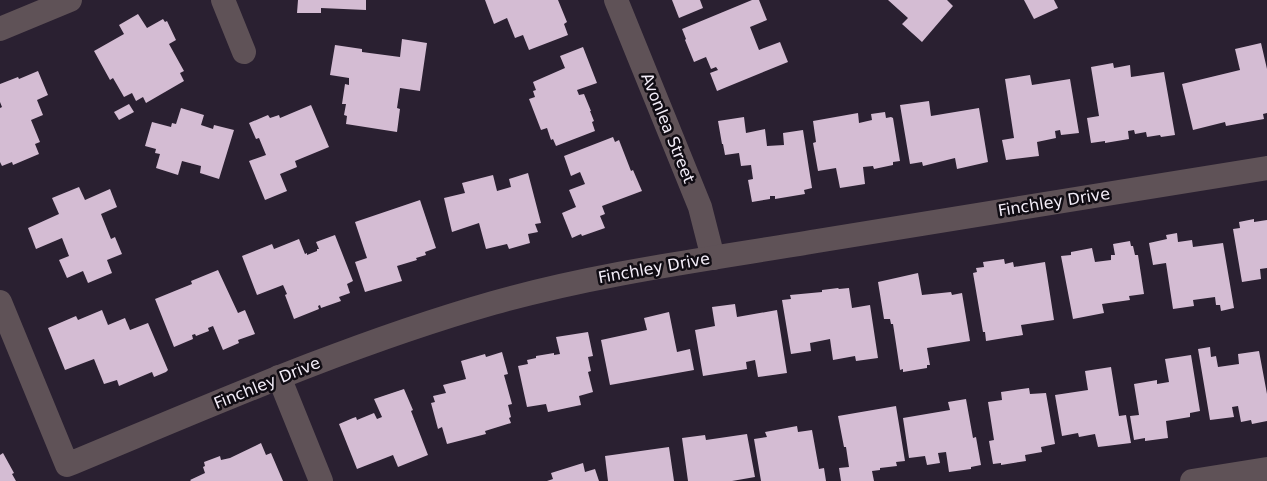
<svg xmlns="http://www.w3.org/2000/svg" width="1267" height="481" viewBox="0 0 1267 481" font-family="'DejaVu Sans',sans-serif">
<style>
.building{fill:#d4bcd3}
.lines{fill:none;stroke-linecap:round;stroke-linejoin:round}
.street{stroke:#5f5257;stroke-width:24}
.labels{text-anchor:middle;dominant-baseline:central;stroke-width:5;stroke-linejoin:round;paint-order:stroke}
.street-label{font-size:16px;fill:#f3edf8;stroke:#100c13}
</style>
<rect width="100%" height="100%" fill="#2a2031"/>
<g class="building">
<path d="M298 0H366V10L321 8V13H297Z"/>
<path d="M485 0H558L567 22 564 24 568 35 529 50 523 35 515 38 507 18 494 24Z"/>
<path d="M672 0H700L703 8 679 18Z"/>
<path d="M752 0H759L767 20 750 27 759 50 780 42 788 62 717 91 710 73 718 70 716 67 711 69 706 57 694 62 685 40 686 39 682 29Z"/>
<path d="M888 0H947L953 6 922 42 902 24 908 18Z"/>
<path d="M1024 0H1054L1058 8 1034 19Z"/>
<path d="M138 14 147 28 163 19 165 22 167 21 176 40 169 44 184 71 180 73 184 81 146 103 143 97 136 101 132 93 124 97 113 78 110 80 94 51 124 34 119 25Z"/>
<path d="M402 39 427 43 420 91 400 88 397 108 400 109 397 132 346 124 347 116 344 115 346 104H342L345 84 349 85V78L330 75 335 45 362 49V52L400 57Z"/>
<path d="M1261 43 1267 69V113L1263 114 1264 119 1226 126 1225 122 1193 130 1182 84 1240 70 1235 49Z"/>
<path d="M583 47 597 83 577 90 579 95 584 94 591 111H590L594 121 592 122 595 131 556 146 553 139 551 140 547 128 541 130 529 99 535 97 533 91 536 90 533 82 565 68 560 56Z"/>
<path d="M1113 63 1114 68 1130 65 1131 77 1164 72 1175 135 1161 137 1160 135 1147 137 1146 132 1135 134 1134 130 1128 131 1129 139 1105 143V141L1091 143 1087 118 1099 116 1091 67Z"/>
<path d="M38 71 48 95 37 100 43 115 31 120 40 142 35 144 39 154 13 165 12 162 2 166 0 162V108L2 107 0 102V84L18 77 19 79Z"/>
<path d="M1030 75 1032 85 1070 79 1079 133 1061 135 1060 130 1055 131 1056 138 1037 142 1039 156 1006 160 1002 140 1014 138 1005 79Z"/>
<path d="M929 101 931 116 979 108 988 162 957 169 955 158 923 166 922 162 910 164 900 105Z"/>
<path d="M129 104 134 112 119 120 114 112Z"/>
<path d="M311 105 329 147 295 161 297 167 280 174 287 191 265 200 249 161 266 155 259 138 256 139 249 123 268 115 270 118 279 115 280 118Z"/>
<path d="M181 108 204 115 201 125 213 129 214 125 234 130 219 179 200 173 201 166 182 161 178 175 156 168 160 154 155 153 156 149 145 146 152 122 171 127 172 123 176 124Z"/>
<path d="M885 112 886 118 891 117 893 118 900 161 893 162V165L874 169 873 166 863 167 865 184 840 188 836 168 818 171 813 143 816 142 813 121 858 113 859 123 872 120 871 114Z"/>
<path d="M744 117 746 133 765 129 767 146 784 145 783 133 803 130 812 188 804 190 805 194 775 199V196H770V199L752 202 748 180 753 179 751 165 741 166 739 153 725 155 723 144H722L718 121Z"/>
<path d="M613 137 615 142 619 140 631 171 633 170 642 191 602 206 605 214 600 216 605 228 582 236 581 234 572 238 562 213 576 207 569 190 585 184 580 172 571 176 564 156Z"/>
<path d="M528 173 541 223 535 224 538 232 528 234 530 243 509 249 507 244 486 249 479 223 452 232 444 198 465 193 462 183 493 175 497 191 511 187 509 179Z"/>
<path d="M79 187 85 200 110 189 117 207 101 214 111 239 115 237 122 254 107 260 112 273 88 283 83 271 67 278 59 260 69 256 62 238 36 249 28 228 59 214 52 198Z"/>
<path d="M420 200 436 248 425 252 426 255 416 258 417 260 397 266 402 281 365 292 355 262 367 258 355 222Z"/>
<path d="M1254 219V222L1267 220V268L1260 269 1261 279 1242 282 1233 229 1240 228 1239 222Z"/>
<path d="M1177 233 1178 242 1192 240 1193 247 1223 243 1234 308 1221 311 1220 305H1216L1215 297 1193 300 1194 306 1173 309 1166 263 1153 265 1149 243 1167 239 1166 235Z"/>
<path d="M335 235 353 281 347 284 350 293 339 297 341 301 321 308 320 305 318 306 319 309 294 319 285 295 287 294 283 285 257 295 242 256 272 244 274 249 299 239 305 254 307 253V255L317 251V249H319L316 242Z"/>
<path d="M1130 241 1131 246H1133L1135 255H1138L1144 294 1129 296 1130 300 1102 304 1104 313 1073 319 1061 256 1071 255V252L1092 248 1095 262 1111 260V255H1115L1113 244Z"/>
<path d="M1004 259 1005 264 1013 262 1014 267 1045 262 1054 320 1021 325 1023 335 986 341 985 332H983L973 273 977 272 976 268 984 267 983 262Z"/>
<path d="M218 270 238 313 245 310 255 334 238 340 239 343 223 350 213 326 208 328 209 331 196 336 195 334 192 335 193 339 174 347 155 299 192 284 191 281Z"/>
<path d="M918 273 922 295 951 292 952 295 962 293 970 341 927 348 930 365H927V368L903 372V369L900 370 893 324H891L890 319H884L878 282Z"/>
<path d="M838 288 839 289 849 288 852 308 870 305 878 358 856 361 855 356 833 360 830 339 810 343 811 351 791 354 782 300 791 299 790 295 822 292V290Z"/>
<path d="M735 304 737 317 777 310 787 373 758 377 755 360 746 362 747 369 703 376 695 330 715 326 712 307Z"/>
<path d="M102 310 108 325 125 318 130 330 148 323 168 370 166 372 154 377 152 372 119 386 117 380 104 384 94 359 65 370 48 328 76 316 78 320Z"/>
<path d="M669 312 677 352 690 349 694 370 610 385 601 340 647 330 644 318Z"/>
<path d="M588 332 593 356 588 357 591 371 588 372 593 392 579 396 581 405 548 412 546 404 527 407 518 366 528 364 527 360 536 358V356L554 353V355L560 354 556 337Z"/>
<path d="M1210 347 1211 357 1216 356 1218 367 1239 364 1238 354 1259 351 1267 394V421L1252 424 1251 420 1241 422 1238 406 1232 407 1234 417 1210 420 1198 349Z"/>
<path d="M502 352 508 374 504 375 512 404 508 405 511 417 509 418 511 423 485 431 486 434 447 444 442 427 438 429 431 403 435 402 433 396 446 393 443 385 466 379 461 361 485 354 486 357Z"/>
<path d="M1191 355 1200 411 1190 413V417L1166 421 1168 438 1145 441V438L1134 440 1130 416 1139 415 1134 384 1157 380V384L1169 382 1165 359Z"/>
<path d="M1111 367 1119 416 1126 415 1131 443 1098 447 1095 434 1079 437 1078 433 1062 436 1055 395 1088 390 1085 371Z"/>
<path d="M1029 388 1030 394 1046 393 1055 444 1041 447 1042 452 1025 455 1026 461 1001 465V463L993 464 989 441 994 440 988 402 1002 400 1001 392Z"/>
<path d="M404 389 413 410 411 411 428 455 398 467 393 455 357 469 339 424 353 418 356 417 357 420 374 413 377 419 382 417 374 399Z"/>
<path d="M966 399 973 438 976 437 981 465 971 467V469L949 472 946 452 938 453 940 463 927 465 925 456 909 458 903 418 950 410 948 402Z"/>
<path d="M896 406 905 461 896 462 897 466 880 468V470L872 471 874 481H841L839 468 849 467 846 447H844L838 416Z"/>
<path d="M797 426 798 432 812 430 819 469 824 468 826 481H761L754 439 767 437 765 432Z"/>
<path d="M747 434 755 477 732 481H688L682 438 705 435 706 440Z"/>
<path d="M261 443 266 455 271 453 283 481H191L190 480 205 473 203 467 205 466 204 462 220 456 221 460 230 458Z"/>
<path d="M669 447 674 481H608L605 456Z"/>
<path d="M3 453 14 473 12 474 16 481H0V455Z"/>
<path d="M583 463 585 472 595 469 599 481H547L553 479 551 473Z"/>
</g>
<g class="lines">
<g class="street">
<path d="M223 0 244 52"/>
<path d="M616 0 700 207 713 258"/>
<path d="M0 29 70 0"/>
<path d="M0 302 67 465C207 407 346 345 493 303 599 273 709 259 817 241 967 216 1117 192 1267 168"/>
<path d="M279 377 321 481"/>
<path d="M1192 481 1267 469"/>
</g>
</g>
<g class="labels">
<g class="street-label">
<text transform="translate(668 128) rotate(68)">Avonlea Street</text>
<text transform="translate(1054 202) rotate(-9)">Finchley Drive</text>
<text transform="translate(654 268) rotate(-10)">Finchley Drive</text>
<text transform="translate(267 383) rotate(-22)">Finchley Drive</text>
</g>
</g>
</svg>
